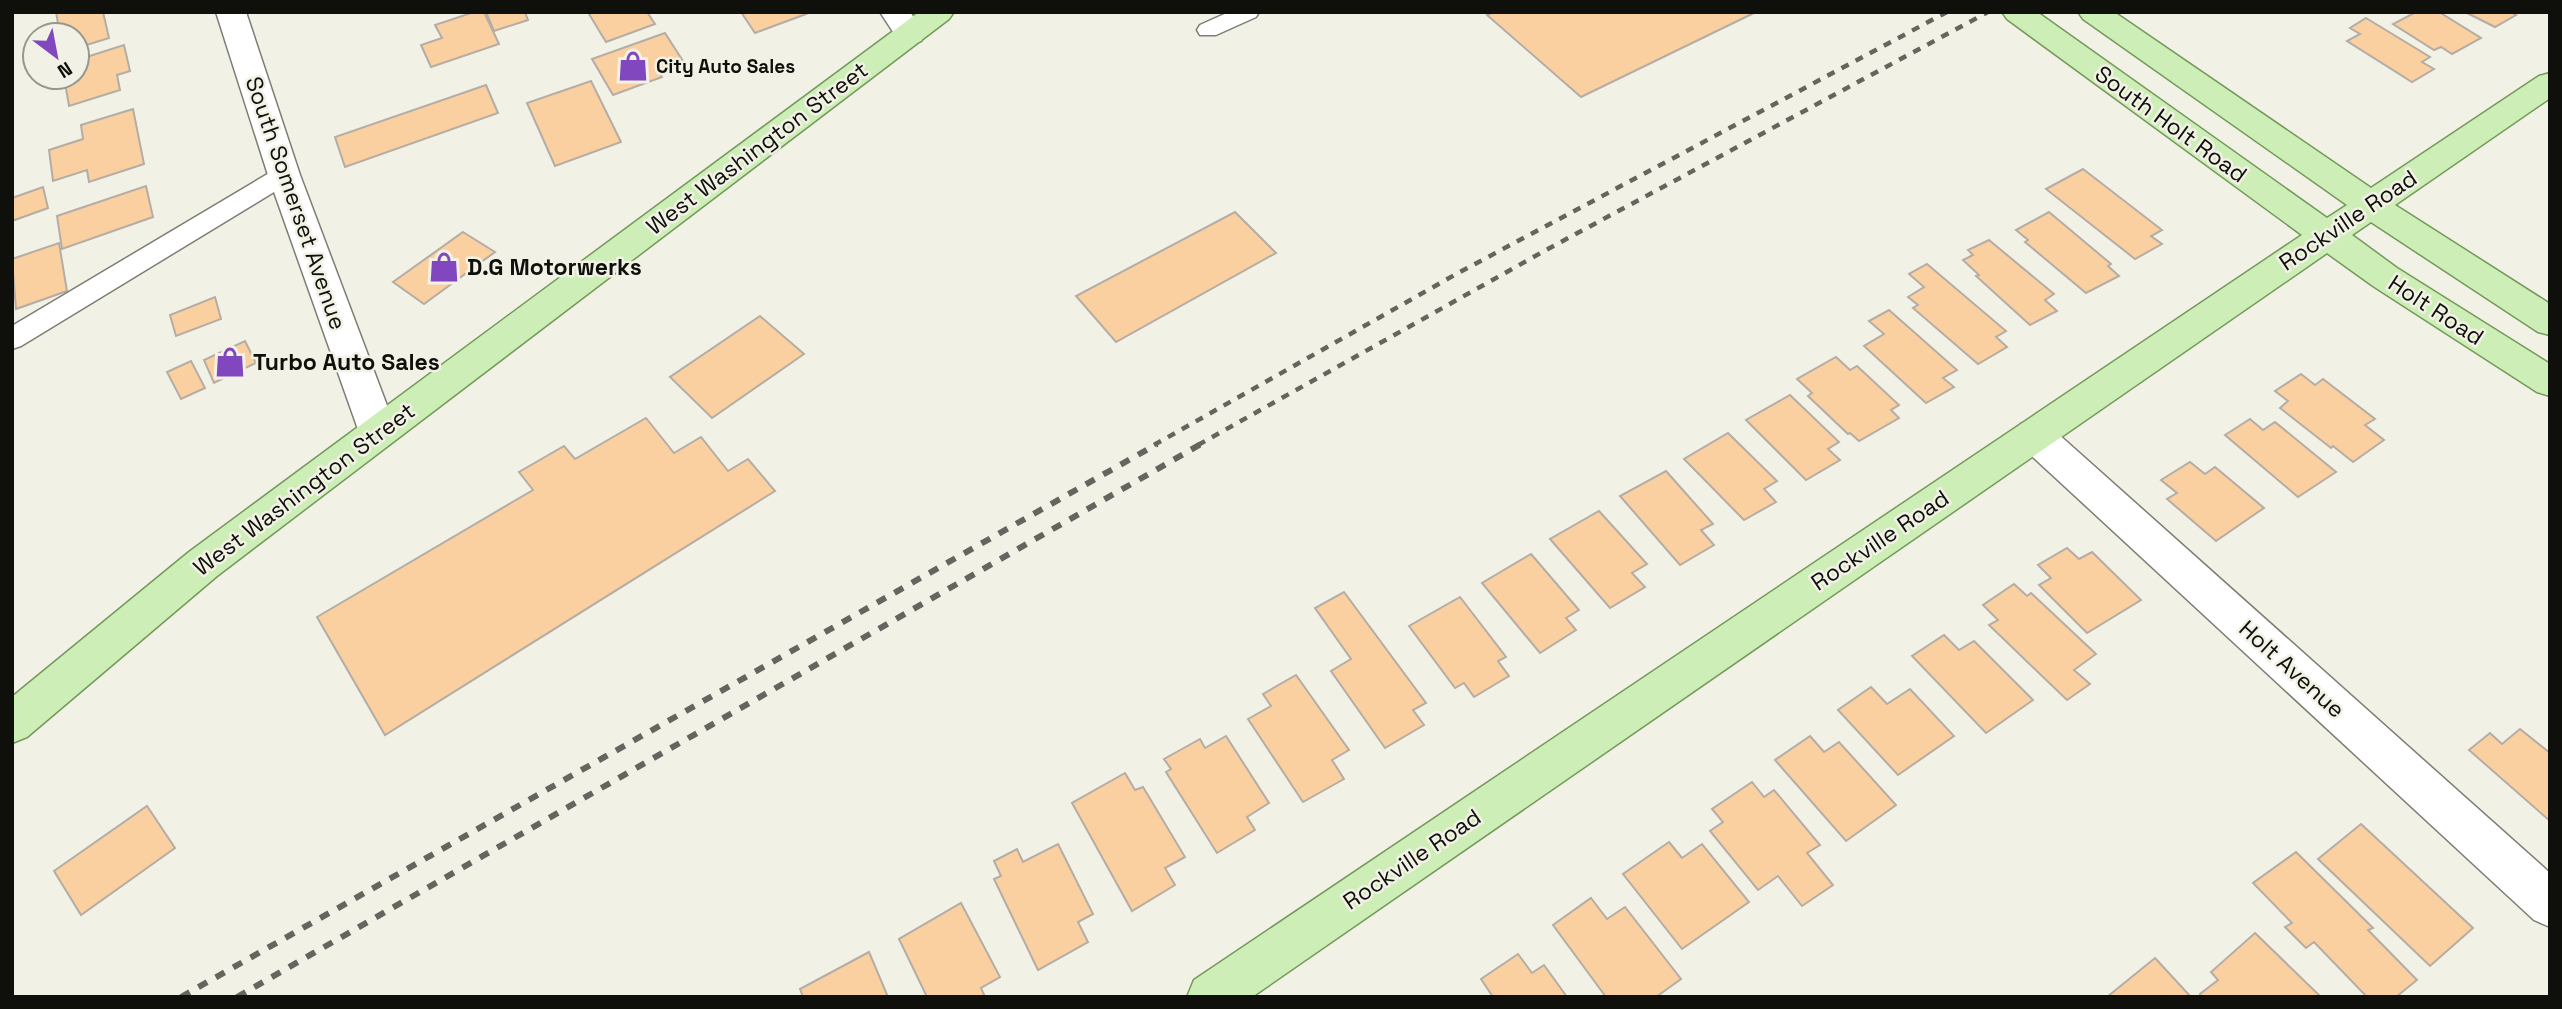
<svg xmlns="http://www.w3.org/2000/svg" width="2562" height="1009" viewBox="0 0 2562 1009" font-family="'Space Grotesk',sans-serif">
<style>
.building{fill:#fad0a0;stroke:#b5ada5;stroke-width:2}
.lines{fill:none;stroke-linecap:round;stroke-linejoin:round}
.lane-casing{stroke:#7e7d74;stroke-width:3}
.street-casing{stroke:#7e7d74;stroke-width:3}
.primary-casing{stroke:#74995b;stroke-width:3}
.lane{fill:#fff;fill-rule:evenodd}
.street{fill:#fff;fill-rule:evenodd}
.primary{fill:#cdeeb6;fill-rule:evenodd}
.rail-far1{stroke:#65645e;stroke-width:4.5;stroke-dasharray:8 8;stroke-linecap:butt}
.rail{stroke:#65645e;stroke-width:6;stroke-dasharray:10 10;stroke-linecap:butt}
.labels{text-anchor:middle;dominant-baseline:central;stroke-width:5;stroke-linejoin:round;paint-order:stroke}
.far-poi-label{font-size:19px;font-weight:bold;fill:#0f0f0b;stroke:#f2f1e6;text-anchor:start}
.street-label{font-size:23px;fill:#0f0f0b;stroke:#f2f1e6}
.poi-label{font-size:23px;font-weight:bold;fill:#0f0f0b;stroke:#f2f1e6;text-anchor:start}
</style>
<rect width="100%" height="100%" fill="#f2f1e6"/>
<g class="building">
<path d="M56 12H103L109 38 77 48V35H60Z"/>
<path d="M474 12H484L499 44 431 67 421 45 442 38 435 25Z"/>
<path d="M486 12H525L528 20 494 31Z"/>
<path d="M593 12H647L655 24 606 42 589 14Z"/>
<path d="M741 12H804L806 14 755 33Z"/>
<path d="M1494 12H1756L1581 97 1487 15Z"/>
<path d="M2416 12H2439L2481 38 2452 54 2441 47 2434 50 2393 24Z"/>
<path d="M2465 12H2511L2516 15 2495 27Z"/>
<path d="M2366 18 2430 57 2422 62 2434 69 2412 82 2347 41 2360 34 2350 28Z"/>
<path d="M665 33 683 61 658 71 662 77 613 95 592 59Z"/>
<path d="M124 45 130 71 117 75 120 90 69 106 64 77H77V60Z"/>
<path d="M591 81 621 142 555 166 527 103Z"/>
<path d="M486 85 498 113 345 167 335 137Z"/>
<path d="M133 109 144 164 89 182 87 170 53 181 49 150 83 139 81 125Z"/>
<path d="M2083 169 2162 230 2151 236 2162 244 2135 259 2046 189Z"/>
<path d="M146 186 153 217 62 249 57 216Z"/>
<path d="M43 187 48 208 12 221V198Z"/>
<path d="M1235 212 1276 253 1116 342 1076 296Z"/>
<path d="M2049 212 2111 264 2108 266 2119 276 2086 293 2025 242 2028 240 2016 230Z"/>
<path d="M463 232 495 252 424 304 393 282Z"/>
<path d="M1989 240 2054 294 2045 300 2057 311 2030 325 1976 276 1979 275 1963 260 1973 255 1968 250Z"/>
<path d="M59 243 67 291 16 309 12 259Z"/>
<path d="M1927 264 2006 331 1996 337 2007 347 1978 364 1913 308 1918 305 1908 297 1924 287 1909 274Z"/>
<path d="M215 297 221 319 176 336 170 315Z"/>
<path d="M1889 310 1957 370 1943 378 1954 387 1926 403 1864 346 1884 334 1869 321Z"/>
<path d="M760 316 804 354 712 418 670 377Z"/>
<path d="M245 341 256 363 214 383 204 360Z"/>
<path d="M1836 357 1850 370 1857 366 1899 405 1891 410 1899 418 1859 441 1850 433 1848 434 1808 396 1812 393 1797 379Z"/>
<path d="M191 361 205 388 181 399 167 372Z"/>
<path d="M2301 374 2315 385 2323 379 2375 419 2365 425 2384 440 2353 462 2333 446 2331 448 2280 408 2288 401 2275 391Z"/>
<path d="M1790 395 1839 442 1828 449 1840 460 1806 480 1746 420Z"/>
<path d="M646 418 674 453 701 437 728 471 748 459 775 491 385 735 317 617 533 490 519 472 564 446 575 459Z"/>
<path d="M2250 419 2263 430 2275 422 2336 472 2298 497 2225 435Z"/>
<path d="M1728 433 1777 481 1764 489 1776 502 1744 520 1684 459Z"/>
<path d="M2190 462 2205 474 2215 467 2264 508 2216 541 2167 499 2177 493 2161 480Z"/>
<path d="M1666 471 1713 524 1701 530 1714 545 1680 565 1620 496Z"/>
<path d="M1599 511 1647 564 1632 573 1645 587 1610 608 1550 539Z"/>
<path d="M2067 548 2079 559 2092 552 2141 600 2087 633 2039 585 2051 578 2038 565Z"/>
<path d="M1531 554 1579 610 1566 618 1576 630 1540 653 1482 583Z"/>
<path d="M2014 584 2027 596 2031 593 2096 654 2074 670 2090 684 2067 700 1989 625 1998 620 1983 605Z"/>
<path d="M1344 592 1426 703 1413 710 1424 725 1385 748 1331 671 1351 659 1315 608Z"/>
<path d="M1460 597 1506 657 1498 661 1509 676 1474 697 1464 683 1455 688 1409 626Z"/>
<path d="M1944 635 1959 650 1974 641 2033 700 1986 733 1912 656Z"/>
<path d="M1296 675 1349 750 1332 760 1344 779 1303 802 1248 719 1271 706 1263 694Z"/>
<path d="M1871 687 1887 704 1910 689 1954 736 1898 775 1838 710Z"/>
<path d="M2520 729 2550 753V821L2469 750 2490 733 2502 744Z"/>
<path d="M1226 736 1269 803 1247 817 1255 830 1217 853 1166 772 1171 769 1164 759 1200 739 1205 748Z"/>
<path d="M1810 736 1824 752 1839 742 1896 805 1846 841 1775 760Z"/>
<path d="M1125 773 1135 790 1143 787 1185 857 1165 868 1175 885 1132 911 1072 803Z"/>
<path d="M1752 782 1764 797 1774 790 1820 845 1807 853 1833 885 1802 906 1778 876 1758 890 1710 831 1723 822 1712 809Z"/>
<path d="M147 806 175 848 81 915 54 871Z"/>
<path d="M2361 824 2473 928 2430 966 2318 859Z"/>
<path d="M1669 842 1682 858 1702 844 1749 902 1682 949 1623 874Z"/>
<path d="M1058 844 1093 914 1078 922 1088 942 1038 970 994 879 1001 876 994 861 1017 849 1023 862Z"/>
<path d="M2296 852 2373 928 2368 930 2417 980 2396 997H2367L2314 942 2306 948 2285 927 2292 923 2253 883Z"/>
<path d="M1591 898 1607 919 1625 907 1681 979 1656 997H1606L1553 925Z"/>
<path d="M961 903 1000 977 981 988 985 997H927L899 939Z"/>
<path d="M2255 933 2321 997H2202L2200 994 2218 980 2211 972Z"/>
<path d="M869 952 888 997H803L800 989Z"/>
<path d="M1518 954 1532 973 1544 965 1567 997H1493L1481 979Z"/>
<path d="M2155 958 2191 997H2107Z"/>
</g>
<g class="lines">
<g class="lane-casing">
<g id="lane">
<path d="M1229 12H1259L1256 17 1216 35H1200L1197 30 1200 25Z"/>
<path d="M284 167 292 169 296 175 292 181 21 346 12 349V326L276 169Z"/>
</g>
</g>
<g class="street-casing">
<g id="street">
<path d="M216 12H246L300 175 397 432 391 443 378 447 365 443 359 432 268 175Z"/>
<path d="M880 12H910L925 34 921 41 910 44 899 41Z"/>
<path d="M2034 420 2047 424 2550 873V927L2534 920 2021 446 2015 435 2021 424Z"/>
</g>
</g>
<g class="primary-casing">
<g id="primary">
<path d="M919 12H954L949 19 217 576 27 737 12 743V697L189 552Z"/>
<path d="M2002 12H2037L2327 218 2347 205 2083 19 2078 12H2114L2371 188 2539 76 2550 73V98L2395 205 2550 304V335L2538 332 2371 222 2352 235 2397 268 2550 364V396L2537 392 2373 286 2327 253 1252 997H1187L1194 980 2302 235 2007 19Z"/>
</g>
</g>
<use href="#lane" class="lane"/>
<use href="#street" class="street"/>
<use href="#primary" class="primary"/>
<g class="rail-far1">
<path d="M1154 445 1458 273 1947 12"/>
<path d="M1198 445 1546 250 1988 12"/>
</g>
<g class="rail">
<path d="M181 997 1157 444"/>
<path d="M237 997 1201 444"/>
</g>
</g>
<defs>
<g id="shop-bare" transform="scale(2.415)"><path d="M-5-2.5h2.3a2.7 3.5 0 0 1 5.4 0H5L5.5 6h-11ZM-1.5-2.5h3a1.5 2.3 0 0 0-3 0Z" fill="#8047be" stroke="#f2f1e6" stroke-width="2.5" paint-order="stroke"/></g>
</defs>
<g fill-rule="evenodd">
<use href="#shop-bare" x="633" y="66"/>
<use href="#shop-bare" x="444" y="267"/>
<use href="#shop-bare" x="230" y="362"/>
</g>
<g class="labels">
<g class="far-poi-label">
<text x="656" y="66">City Auto Sales</text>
</g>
<g class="street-label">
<text transform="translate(2171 124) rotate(36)">South Holt Road</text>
<text transform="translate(757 148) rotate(-37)">West Washington Street</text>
<text transform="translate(296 203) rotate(71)">South Somerset Avenue</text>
<text transform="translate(2348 220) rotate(-34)">Rockville Road</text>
<text transform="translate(2436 310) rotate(33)">Holt Road</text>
<text transform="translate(304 489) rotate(-37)">West Washington Street</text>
<text transform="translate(1880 540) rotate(-34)">Rockville Road</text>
<text transform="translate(2292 669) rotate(42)">Holt Avenue</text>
<text transform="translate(1412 859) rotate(-34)">Rockville Road</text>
</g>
<g class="poi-label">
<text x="467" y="267">D.G Motorwerks</text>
<text x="253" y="362">Turbo Auto Sales</text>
</g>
</g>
<rect width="2562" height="1009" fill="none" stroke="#0f0f0b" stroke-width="28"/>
<g transform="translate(56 56) rotate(148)"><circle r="33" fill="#f2f1e6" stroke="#97978e" stroke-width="2"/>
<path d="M0-5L12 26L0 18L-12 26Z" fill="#8047be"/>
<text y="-10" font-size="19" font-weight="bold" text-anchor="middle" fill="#0f0f0b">N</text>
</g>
</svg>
